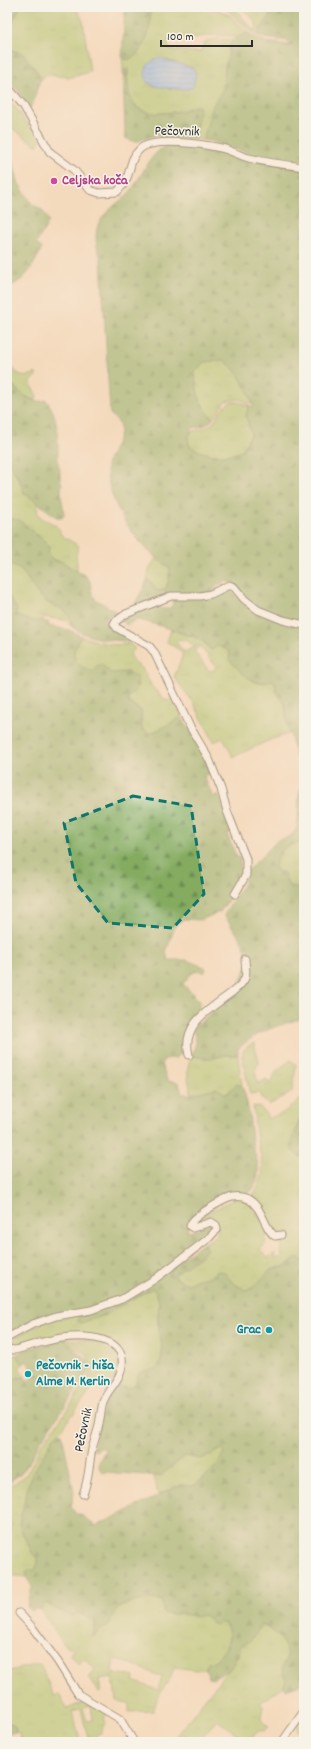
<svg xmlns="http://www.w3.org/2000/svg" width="311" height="1749" viewBox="0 0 311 1749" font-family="Dekko,sans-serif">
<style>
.grass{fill:url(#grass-tufts);stroke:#68784c;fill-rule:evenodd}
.forest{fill:url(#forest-firs);stroke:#586b46;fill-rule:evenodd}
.water{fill:url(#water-rules);stroke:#57708d}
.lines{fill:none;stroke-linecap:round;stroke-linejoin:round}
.minor-casing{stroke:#494541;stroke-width:9}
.minor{stroke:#fff;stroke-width:7}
.marked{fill:none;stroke:#0f766e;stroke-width:3;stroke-dasharray:8 5;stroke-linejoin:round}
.hotel-dot{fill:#d1479c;stroke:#f7f3e8;stroke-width:1.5}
.culture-dot{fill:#0f9aa8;stroke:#f7f3e8;stroke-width:1.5}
.labels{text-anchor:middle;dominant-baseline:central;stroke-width:3;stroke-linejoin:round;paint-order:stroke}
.street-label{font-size:14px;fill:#2b2b2b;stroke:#f7f3e8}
.hotel-label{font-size:14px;font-weight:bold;fill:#b23c85;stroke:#f7f3e8;text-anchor:start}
.culture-label{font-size:14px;font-weight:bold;fill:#0d838f;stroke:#f7f3e8;text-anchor:end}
</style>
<defs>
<pattern id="grass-tufts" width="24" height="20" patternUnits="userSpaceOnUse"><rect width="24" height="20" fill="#a5c66e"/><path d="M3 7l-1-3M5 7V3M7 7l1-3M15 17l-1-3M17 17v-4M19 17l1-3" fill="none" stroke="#8eaa5f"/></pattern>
<pattern id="forest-firs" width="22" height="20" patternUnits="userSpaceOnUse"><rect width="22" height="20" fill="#84ab61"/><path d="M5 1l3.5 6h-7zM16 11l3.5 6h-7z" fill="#6c8b50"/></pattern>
<pattern id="water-rules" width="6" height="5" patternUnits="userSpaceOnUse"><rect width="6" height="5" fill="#83b4ef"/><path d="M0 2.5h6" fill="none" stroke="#6b93c2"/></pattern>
</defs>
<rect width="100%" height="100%" fill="#f7f3e8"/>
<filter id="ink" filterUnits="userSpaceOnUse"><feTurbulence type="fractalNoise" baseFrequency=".025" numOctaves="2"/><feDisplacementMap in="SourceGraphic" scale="8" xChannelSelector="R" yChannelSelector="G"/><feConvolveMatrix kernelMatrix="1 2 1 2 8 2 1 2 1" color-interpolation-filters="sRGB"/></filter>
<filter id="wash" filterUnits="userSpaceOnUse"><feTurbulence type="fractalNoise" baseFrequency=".012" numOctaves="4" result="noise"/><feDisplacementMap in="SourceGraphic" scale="16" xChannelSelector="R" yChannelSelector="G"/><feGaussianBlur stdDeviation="0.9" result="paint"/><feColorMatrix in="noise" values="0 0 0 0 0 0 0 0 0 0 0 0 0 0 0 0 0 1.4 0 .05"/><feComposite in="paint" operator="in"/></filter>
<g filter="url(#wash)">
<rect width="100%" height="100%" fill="#f4dabd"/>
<g class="grass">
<path d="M20 7H76L83 21 90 72 68 78 64 75 62 77C55 75 48 73 41 79L35 68 13 51 7 48V34Z"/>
<path d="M152 7H192L219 10 231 16 248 33 236 38 232 36 215 35 167 41 170 50 200 52 206 41 215 39 233 40 229 46V51L225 68 223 89 213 106 203 140 194 139 200 109 195 106 181 111 151 114 136 107 129 96 127 85 128 70H123L122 58 128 60 144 46ZM164 59 193 68 189 89 152 86Z"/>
<path d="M223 7H237V11L254 31 257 27C255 19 246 10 238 7 250 7 265 3 270 15 267 22 260 28 257 35 244 28 236 15 223 7Z"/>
<path d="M12 103 40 140 37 146 12 128 7 121V108Z"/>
<path d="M224 360C239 371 246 388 253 404L238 399 226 401 213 419C199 403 196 393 195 372L204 362Z"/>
<path d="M7 361 16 372 25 377 36 373V377L31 382 32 387 37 396 35 401 22 394 7 380Z"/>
<path d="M231 402H237L249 405 246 416 251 434 242 451C226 458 202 456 189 445L188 438 192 431C222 428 214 410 231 402Z"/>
<path d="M7 458 21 484 24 493 38 503C33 526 58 516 61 535L79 546C74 555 78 561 77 571 72 569 69 566 65 563 58 559 54 563 48 554L49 548 47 543 19 520 7 518V497L9 496 10 490 7 489Z"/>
<path d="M156 558 170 568 168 583 165 590 157 591 150 581 147 580 149 570Z"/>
<path d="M7 565C26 566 30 587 42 598 49 606 62 606 68 614 71 618 71 621 71 626L65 620 44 617 43 621H32L16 615 7 594Z"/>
<path d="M171 630 200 639 212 650 218 646 228 650 230 654 229 657 254 682 266 683 270 680 275 682 276 692 285 704 286 716 289 734 272 739 233 757 223 738 214 742 193 702 174 677 182 657V652L167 642ZM179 639 188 641 195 647 184 652 176 642ZM200 646 216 667 214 670 209 671 194 651Z"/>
<path d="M81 636C95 641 115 648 130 643L135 649 130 654 135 663 142 668 152 687 167 701 172 698 182 717 152 733H148L142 729 141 710 128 702V698L138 687 129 672 111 673 102 665 97 666 93 670C83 670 73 663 74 651 75 647 79 640 81 636Z"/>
<path d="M303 842 304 844V888H292L288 884 284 873 277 871 275 867C277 852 286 843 303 842Z"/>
<path d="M254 1043 259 1061 255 1071 258 1084 266 1079 269 1083 273 1081C273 1071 283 1066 291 1060L296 1065 292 1092 269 1105 261 1098 259 1093 250 1094 242 1056C243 1048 248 1046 254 1043Z"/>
<path d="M225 1055H238L242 1086 237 1085 226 1094 216 1088 191 1094C189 1081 184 1068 192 1056L211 1059Z"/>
<path d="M301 1099 304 1101 301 1117 295 1131 298 1156 304 1159V1262L298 1257 283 1267 276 1268 264 1276 252 1288 245 1290 231 1281 224 1272H216L210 1277 198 1279 188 1284 177 1279 174 1275 204 1254V1243L215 1237 219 1231 194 1224 200 1217 236 1198 250 1202 268 1231 265 1244 260 1250 268 1258 275 1253V1258H282L281 1241 278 1234 279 1233 277 1230 271 1231 250 1198C268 1177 263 1164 257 1140 255 1129 255 1118 253 1106L260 1107 267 1115V1119L283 1113Z"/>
<path d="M153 1288C163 1302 157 1310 158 1324 160 1341 167 1355 156 1369L140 1372C137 1376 138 1378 136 1382 132 1391 120 1388 112 1385L121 1374 118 1346 72 1336 11 1348 9 1341 47 1320 79 1315 81 1323 105 1315 137 1296Z"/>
<path d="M65 1339 109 1343 121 1359 115 1378 106 1389 97 1382 59 1433 54 1437 34 1472 25 1496 22 1533 37 1557V1566L35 1570 26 1573V1577L7 1575V1532L10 1533 12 1524 7 1522V1488L25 1476 32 1465 41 1445 67 1411 92 1370 88 1357 84 1352 74 1349Z"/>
<path d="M7 1350 11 1355H17L23 1364 19 1368 25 1377 7 1380Z"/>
<path d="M222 1449H224C223 1464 206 1474 197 1484L193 1486 181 1485 158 1495 154 1476H160L185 1456 201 1459Z"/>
<path d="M146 1599 162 1600 163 1607 173 1615C184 1611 191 1618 204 1615L210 1619 224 1623C227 1627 230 1632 229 1638 228 1648 218 1662 208 1663L205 1669 196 1670 174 1667 170 1679 159 1694 153 1711 129 1712V1703L116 1701 113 1677 99 1679 101 1691 99 1692 89 1678 95 1670 84 1659 79 1664 69 1655 74 1649 64 1644 40 1610 45 1603 71 1616 78 1613 94 1620C96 1627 92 1630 94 1637L99 1630 110 1625C111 1605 130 1603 146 1599ZM114 1659 125 1661 162 1677 158 1690 133 1681 134 1677 112 1672Z"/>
<path d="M262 1625C276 1631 283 1639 288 1654L282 1668 286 1681 284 1686 260 1703 263 1706C262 1717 257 1720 269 1726L265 1731C257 1729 254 1735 251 1742H244L245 1740 217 1720 197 1742H171L224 1675 230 1669 240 1646 252 1638Z"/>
<path d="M7 1634 9 1671 40 1664 54 1696 59 1694 67 1709 86 1701 107 1713 104 1719 106 1722 103 1727 102 1732 94 1737 96 1742H89L81 1710 72 1712 81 1742H21L19 1733 16 1732 15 1726 7 1724ZM91 1706 93 1720 87 1721 83 1708Z"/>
<path d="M298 1720 304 1723V1735L297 1731Z"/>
</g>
<g class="forest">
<path d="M7 7H20L7 34Z"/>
<path d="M125 7H152C149 29 149 49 128 60L122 58Z"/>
<path d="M264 7H304V162L266 159 211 141 203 140 213 105 223 89 225 68 229 51V46C234 39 240 36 248 33L265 42 290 45 289 41 263 38 257 35C260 28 267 23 270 15L268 10Z"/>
<path d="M7 48 24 54 41 79C36 88 34 104 29 109L19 92 7 79Z"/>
<path d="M128 69C125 112 143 117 181 111 187 110 193 105 199 107L200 109 194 139H164L156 135 135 142 125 138 123 70Z"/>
<path d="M7 141 19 184 32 204 42 210 49 221 36 244 42 248C34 264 26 282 7 287Z"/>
<path d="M182 145 222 150 304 170V623L259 609 240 594 235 585 226 581C220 583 218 586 213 589 201 597 180 594 166 594L164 592 160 597 134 607C136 599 144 590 147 580L150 581 157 591 165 590 168 583 170 568C165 564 160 561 155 557 131 535 110 505 107 471 105 451 135 431 110 414L101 259C97 248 94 237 98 226 103 212 118 203 128 194 140 181 150 152 166 146 171 145 177 145 182 145ZM224 360C239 371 246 388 253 404L252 407 249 405 246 416 251 434 242 451C226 458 202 456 189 445L188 438 192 428C200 427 207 426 213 419 199 403 196 393 195 372L204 362Z"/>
<path d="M7 380C18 389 30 406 46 400 61 418 57 443 58 464 62 471 58 478 62 484 59 495 64 505 64 516L62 518H58L24 493 21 484 7 458Z"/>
<path d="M7 518 19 520 47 543 49 548 48 554 54 561 63 562 74 570 85 575 90 581 92 593 95 599 117 612 107 618 106 622 111 626 135 641C113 641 89 640 71 626 71 621 71 618 68 614 62 606 49 606 42 598 30 587 26 566 7 565Z"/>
<path d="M224 588 230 590 246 606 260 614 304 628V760L300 761 296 758 286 716 285 704 276 692 275 682 270 680C254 689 240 670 229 660L230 654 228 650 218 646 212 650 209 649C207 645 205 642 201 640 196 637 141 619 137 620 134 621 129 624 126 625L122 619 156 603V608L168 609 173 605V599Z"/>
<path d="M7 594 17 609 16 615 32 621H43L48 622 49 626 69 630 81 636C79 640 75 647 74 651 73 663 83 670 93 670L97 666 102 665 111 673 129 672 137 677 138 687 128 698V702L142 712 140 722 142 729 148 733H152L182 717 203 752 212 771 204 776 213 797 218 794 233 830 227 834 236 856 240 858 241 881 220 912 200 920 184 919 176 924 166 952 168 960H186L205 967 206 970 204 973 198 970 191 974 183 984 200 1001 198 1007 201 1009 193 1018 187 1029 182 1053 177 1058 164 1059 162 1067 168 1081 179 1083 182 1094H191L216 1088 226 1094 237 1084 242 1086C250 1106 250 1126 253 1147 255 1157 260 1164 258 1174 257 1182 253 1191 246 1196L233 1194 189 1223 187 1231 196 1230 210 1223 215 1229 172 1264 120 1298 89 1310 54 1315 7 1335Z"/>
<path d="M304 784V844L303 842C286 843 277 852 275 867L277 871 284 873 288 884 291 888H304V1018C282 1024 254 1032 238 1049V1055H225L211 1059 192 1056 196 1042 193 1029 238 986 250 960 240 938 224 915 244 883 247 871 279 839C311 838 290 799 304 784Z"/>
<path d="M304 1116V1159L293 1152 291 1145 301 1117Z"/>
<path d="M204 1243 207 1250 174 1275 177 1279 188 1284 198 1279 210 1277 216 1272 220 1271 224 1272 231 1281 238 1286 245 1290 252 1288 270 1270 283 1267 298 1257 304 1262V1680L301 1684 286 1689 284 1686 286 1681 282 1668 288 1655C283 1639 276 1631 262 1625L249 1642 240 1646 238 1656 230 1669 213 1679 209 1678 205 1669 208 1663C218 1662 227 1648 229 1638 230 1632 227 1627 224 1623L219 1622 216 1625 212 1624 210 1619 204 1615 195 1617 179 1612 173 1615 165 1614 163 1611 162 1600C143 1599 111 1600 110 1625L99 1630 93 1637 96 1625 94 1620 78 1613 71 1616 45 1603 40 1610 35 1609 32 1611 27 1607 32 1587C29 1580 23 1577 28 1570H35L37 1566V1557L33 1555 19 1524 30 1479 54 1437 59 1433 62 1434 74 1492 71 1507 76 1514H80L96 1526 181 1485 193 1486C203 1480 223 1462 224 1450L222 1449 201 1459 185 1456 160 1476 102 1472 99 1468V1462L105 1450 104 1448 100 1447 96 1451 93 1450 99 1423 112 1385C120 1388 132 1391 136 1382 138 1378 138 1376 140 1372L156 1369C159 1365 162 1361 162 1355 163 1345 159 1334 158 1324 157 1310 163 1301 153 1288L137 1296 105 1315 81 1323 78 1322 79 1315 120 1301Z"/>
<path d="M65 1339 74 1349V1351C84 1355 88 1358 90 1370L38 1445 28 1465 21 1473 7 1484V1380L25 1377 28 1381 35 1375 27 1361 23 1364 17 1355 23 1350Z"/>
<path d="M11 1723 15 1726 16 1732 7 1734V1724Z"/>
</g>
<path class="water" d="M159 58 193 68 196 73 194 85C193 87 191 88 189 89 183 91 151 87 147 82 144 77 145 72 147 67 149 63 154 59 159 58Z"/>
</g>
<g filter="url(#ink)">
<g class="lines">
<g class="minor-casing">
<g id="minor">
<path d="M7 86 23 105 50 152 74 170 90 190 99 193 117 192C119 189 123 186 125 182 131 172 129 159 140 149 153 137 203 144 221 148 231 150 240 156 249 158 268 163 286 165 304 167"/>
<path d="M235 894 246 875V859L227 811 221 789 209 759 189 725 154 652 149 646 117 628 114 624 115 622 126 614 171 596H200L211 594 229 585 234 587 244 599 258 610 283 620 304 625"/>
<path d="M189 1055C181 1024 210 1009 231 993 236 989 243 984 245 978 247 973 245 964 245 959"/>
<path d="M7 1338 33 1324 56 1316 91 1310 122 1299 155 1279 209 1238 217 1229 216 1225 211 1222 193 1228 190 1226C192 1216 223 1200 232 1197 237 1196 244 1197 248 1199 263 1207 264 1229 275 1236L281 1235"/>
<path d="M7 1349 15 1350C30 1346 46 1340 62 1338 84 1335 131 1336 121 1371 118 1382 107 1390 103 1402 101 1411 100 1420 98 1429 96 1436 94 1442 92 1449 89 1464 89 1479 83 1494"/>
<path d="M19 1613 32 1627 58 1662 78 1694 120 1719 134 1742"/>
<path d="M282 1742 304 1711"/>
</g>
</g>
<use href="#minor" class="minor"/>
</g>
</g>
<path d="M0 0H311V1749H0ZM133 796 191 806 204 894 173 928 108 923 76 883 64 823Z" fill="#f4dabd" fill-opacity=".55" fill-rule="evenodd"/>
<path class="marked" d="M133 796 191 806 204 894 173 928 108 923 76 883 64 823Z"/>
<circle class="hotel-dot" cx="54" cy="181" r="4"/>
<g class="culture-dot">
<circle cx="269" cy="1330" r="4"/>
<circle cx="28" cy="1374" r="4"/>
</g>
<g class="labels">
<g class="street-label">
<text transform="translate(177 132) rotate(1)">Pečovnik</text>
<text transform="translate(84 1430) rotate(-78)">Pečovnik</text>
</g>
<g class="hotel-label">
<text x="62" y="181">Celjska koča</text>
</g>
<g class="culture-label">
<text x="261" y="1330">Grac</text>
<text x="36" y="1366" text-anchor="start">Pečovnik - hiša<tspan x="36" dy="16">Alme M. Kerlin</tspan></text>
</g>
</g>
<rect width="311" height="1749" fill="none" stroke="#f7f3e8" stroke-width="24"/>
<path d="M161 40v6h91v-6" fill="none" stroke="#2b2b2b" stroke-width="2"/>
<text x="167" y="40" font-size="12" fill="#2b2b2b" stroke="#f7f3e8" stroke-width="3" paint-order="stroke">100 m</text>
</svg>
